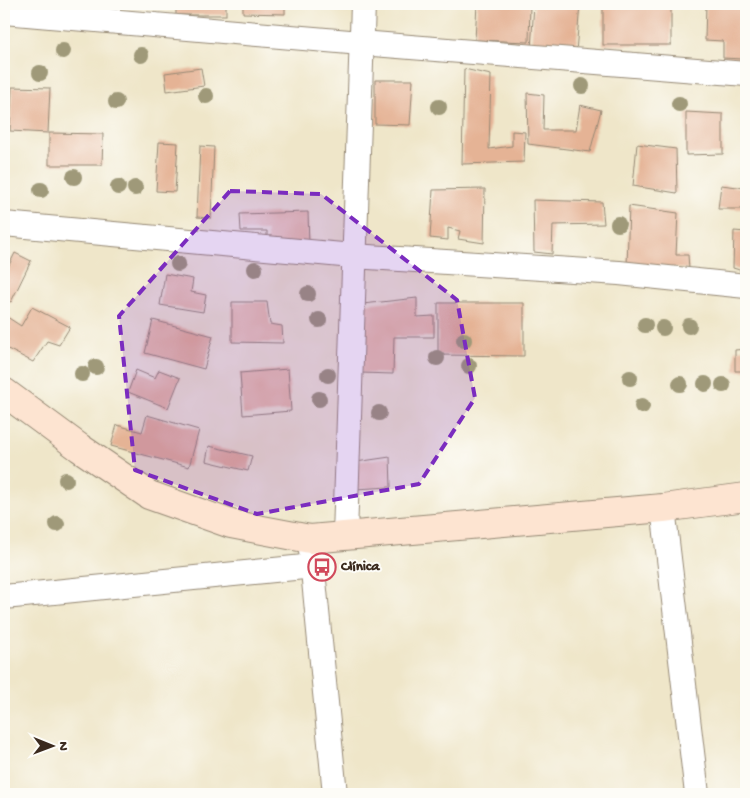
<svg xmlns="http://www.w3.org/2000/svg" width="750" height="798" viewBox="0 0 750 798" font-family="'Gochi Hand',sans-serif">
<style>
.building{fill:#e5b395}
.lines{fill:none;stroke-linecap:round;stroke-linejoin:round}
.street-casing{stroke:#958874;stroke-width:26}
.secondary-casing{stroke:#958874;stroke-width:30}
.street{stroke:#fff;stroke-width:24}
.secondary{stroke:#fde4d1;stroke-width:28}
.tree{fill:#9f9979}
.marked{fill:#7b2cbf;fill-opacity:0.2;stroke:#7b2cbf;stroke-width:4;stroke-dasharray:10 6;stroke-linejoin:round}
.labels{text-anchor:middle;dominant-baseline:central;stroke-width:4;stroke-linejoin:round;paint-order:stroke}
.poi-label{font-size:15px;font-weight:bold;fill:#3b2a1e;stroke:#fdfcf7;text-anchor:start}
</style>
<rect width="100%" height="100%" fill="#fdfcf7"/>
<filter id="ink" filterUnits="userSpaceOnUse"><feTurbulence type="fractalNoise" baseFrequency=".02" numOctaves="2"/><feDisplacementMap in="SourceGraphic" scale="10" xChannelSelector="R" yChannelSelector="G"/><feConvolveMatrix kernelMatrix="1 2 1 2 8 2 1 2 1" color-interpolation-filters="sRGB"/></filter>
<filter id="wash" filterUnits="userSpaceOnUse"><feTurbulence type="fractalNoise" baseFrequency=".0096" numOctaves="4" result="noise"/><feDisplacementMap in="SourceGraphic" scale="20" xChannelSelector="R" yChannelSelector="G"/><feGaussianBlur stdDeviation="1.12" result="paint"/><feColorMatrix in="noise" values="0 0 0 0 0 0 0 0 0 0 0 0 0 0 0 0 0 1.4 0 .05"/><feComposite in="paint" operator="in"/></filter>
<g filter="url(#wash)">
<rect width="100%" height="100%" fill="#efe6c9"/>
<g id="blocks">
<g class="building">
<rect x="176" y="4" width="50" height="11"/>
<path d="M243 4H285V14L243 13Z"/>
<path d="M477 4H530L529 42 475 40Z"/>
<path d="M534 4H580L576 52 531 49Z"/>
<rect x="603" y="4" width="68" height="41"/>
<path d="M706 4H746V34H743V59L723 58V41L705 40Z"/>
<path d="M201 68 204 86 167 91 165 73Z"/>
<path d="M464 69 491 75 489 149 512 146V131L525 132 524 162 462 164Z"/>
<path d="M375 80H413L410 125 375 124Z"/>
<path d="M12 87 50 88 48 133 10 131Z"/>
<path d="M527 93 544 95 543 130H576L580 105 601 110 590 152 528 144Z"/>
<path d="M686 112 723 114V154L686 155Z"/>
<path d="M49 133 103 134 102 165H49Z"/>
<path d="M159 142 178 143 175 192 156 191Z"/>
<path d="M637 144 676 149 677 193 633 186Z"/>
<path d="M200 146 214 147 211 218 197 217Z"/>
<path d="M721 185 746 188V209H718Z"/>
<path d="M485 189 484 243 458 239 460 231 448 228V240L430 238 433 190Z"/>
<path d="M533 200 602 202 604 224 553 225 552 254 534 252Z"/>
<path d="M629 206 678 213 676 255H688L689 269 627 266Z"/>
<path d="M308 212 309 246 267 247V231H241L240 214Z"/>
<path d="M734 231 746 232V272L733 268Z"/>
<path d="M15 253 31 261 11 302 4 298V275Z"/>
<path d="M165 274 193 279 191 292 206 295 203 312 160 305Z"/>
<path d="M417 298V317L434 316V337H394L393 374 361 373 363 304Z"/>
<path d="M232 302H267L270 324 282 326 283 343 232 342Z"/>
<path d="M438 303H524V356L438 355Z"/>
<path d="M32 307 70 327 59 345 47 341 33 362 4 347V315L21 326Z"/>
<path d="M153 320 213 336 204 369 145 353Z"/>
<path d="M746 349V371H735V350Z"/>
<path d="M288 369 291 411 243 415 240 373Z"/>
<path d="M136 370 155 378 159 370 180 378 168 408 128 392Z"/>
<path d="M147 415 199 430 189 467 111 446 117 425 142 432Z"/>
<path d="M209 446 252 456 248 471 206 461Z"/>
<path d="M390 457 391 487 355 489 356 462Z"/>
</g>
</g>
</g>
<g filter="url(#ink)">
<use href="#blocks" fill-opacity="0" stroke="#958874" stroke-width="1"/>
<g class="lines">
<g class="street-casing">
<g id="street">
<path d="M4 12 361 43 746 74"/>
<path d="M4 224 353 256 619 273 746 286"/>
<path d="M663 508 697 794"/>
<path d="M345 535 363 4"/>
<path d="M311 550 335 794"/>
<path d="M4 597 314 566"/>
</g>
</g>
<g class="secondary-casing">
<path id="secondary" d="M4 392 80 448 149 495 231 524 310 539 663 508 746 497"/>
</g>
<use href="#street" class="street"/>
<use href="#secondary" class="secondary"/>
</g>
<g class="tree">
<circle cx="63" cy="51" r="8"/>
<circle cx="141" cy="55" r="8"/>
<circle cx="40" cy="73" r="8"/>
<circle cx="582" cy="86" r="8"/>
<circle cx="206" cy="96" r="8"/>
<circle cx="116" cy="102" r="8"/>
<circle cx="679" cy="104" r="8"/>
<circle cx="439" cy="107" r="8"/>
<circle cx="74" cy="177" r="8"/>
<circle cx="118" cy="187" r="8"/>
<circle cx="135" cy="188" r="8"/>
<circle cx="41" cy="190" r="8"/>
<circle cx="618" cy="224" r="8"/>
<circle cx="178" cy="264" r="8"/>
<circle cx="255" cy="269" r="8"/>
<circle cx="308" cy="294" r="8"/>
<circle cx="319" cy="320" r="8"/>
<circle cx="645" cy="325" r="8"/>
<circle cx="689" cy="326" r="8"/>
<circle cx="663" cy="328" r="8"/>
<circle cx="464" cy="340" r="8"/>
<circle cx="437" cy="358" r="8"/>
<circle cx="469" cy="366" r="8"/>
<circle cx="96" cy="367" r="8"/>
<circle cx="82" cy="374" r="8"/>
<circle cx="328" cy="375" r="8"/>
<circle cx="630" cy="378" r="8"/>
<circle cx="680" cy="384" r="8"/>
<circle cx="705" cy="384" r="8"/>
<circle cx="723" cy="385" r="8"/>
<circle cx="319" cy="399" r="8"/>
<circle cx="642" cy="406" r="8"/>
<circle cx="379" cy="413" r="8"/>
<circle cx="66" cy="480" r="8"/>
<circle cx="57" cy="524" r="8"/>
</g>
</g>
<path class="marked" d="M230 191 321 194 457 300 475 398 419 484 257 514 135 470 119 316Z"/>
<defs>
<g id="bus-ring" transform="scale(1.4375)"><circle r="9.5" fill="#fdfcf7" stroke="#d1495b" stroke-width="1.5"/><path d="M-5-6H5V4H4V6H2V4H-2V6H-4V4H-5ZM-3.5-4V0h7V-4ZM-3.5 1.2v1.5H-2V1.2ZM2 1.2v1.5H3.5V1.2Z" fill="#d1495b"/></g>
</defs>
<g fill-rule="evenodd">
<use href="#bus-ring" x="322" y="567"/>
</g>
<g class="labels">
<g class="poi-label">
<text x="341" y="567">Clínica</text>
</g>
</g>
<rect width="750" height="798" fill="none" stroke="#fdfcf7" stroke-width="20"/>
<g transform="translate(52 746) rotate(91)" stroke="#fdfcf7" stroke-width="4" paint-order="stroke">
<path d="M0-4L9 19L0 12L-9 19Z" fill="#3b2a1e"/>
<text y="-8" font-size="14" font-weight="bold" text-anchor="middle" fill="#3b2a1e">N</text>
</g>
</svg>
